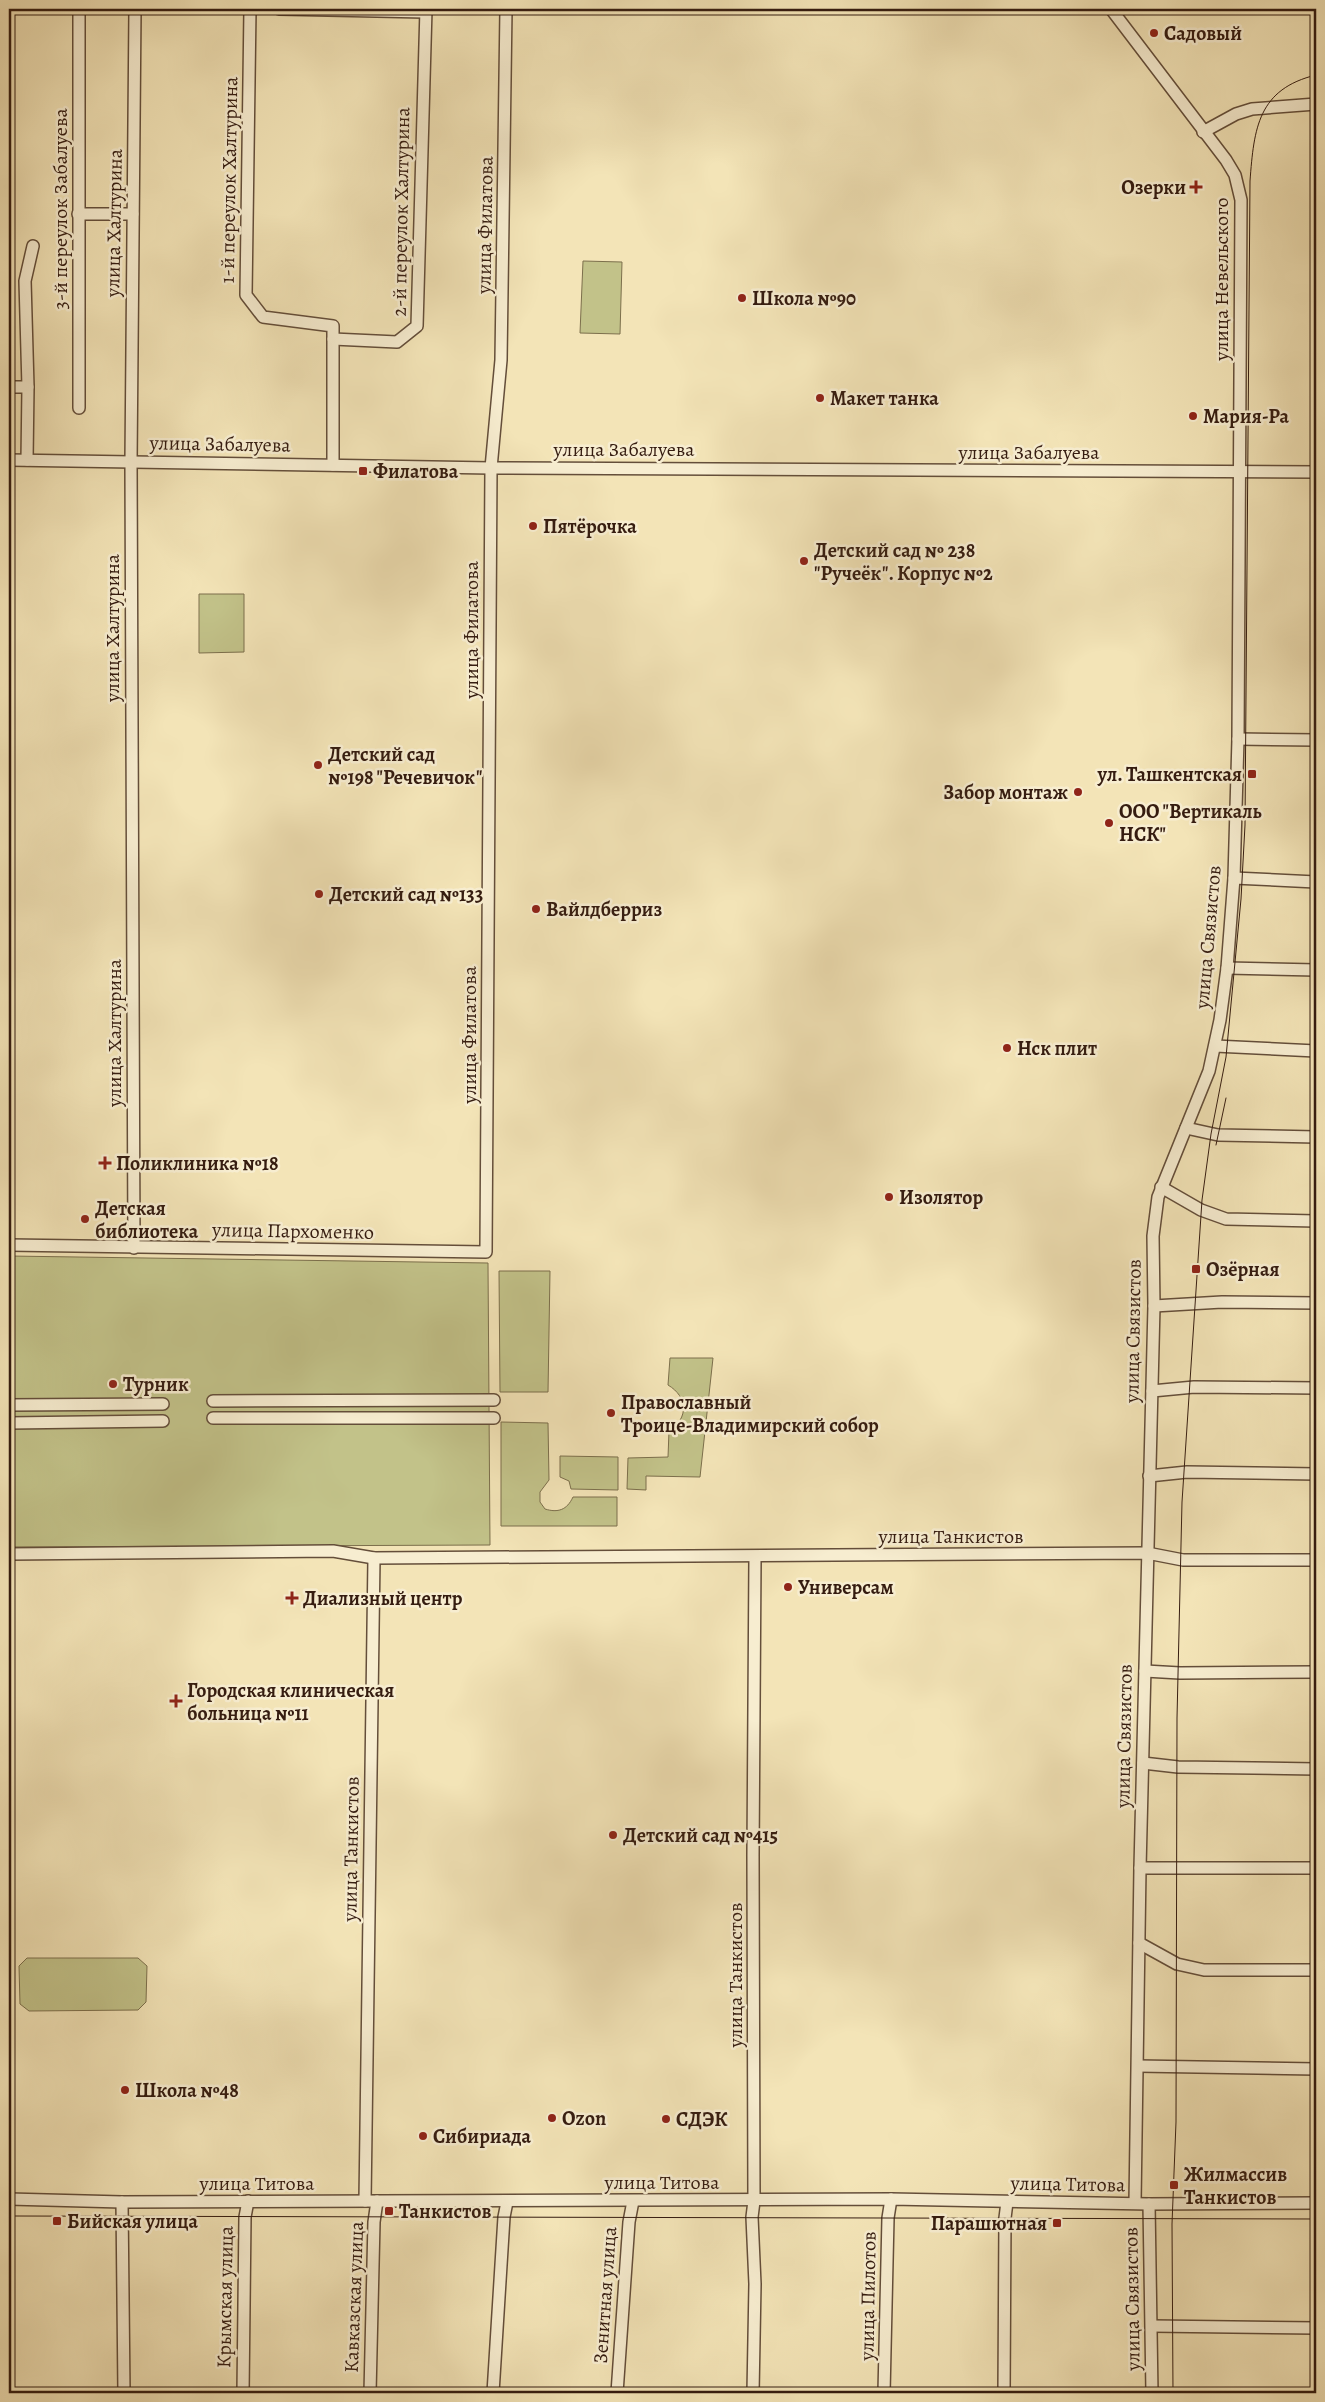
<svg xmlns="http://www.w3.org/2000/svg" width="1325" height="2402" viewBox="0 0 1325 2402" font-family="Alegreya,serif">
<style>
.green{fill:#c2c289;stroke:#7c6f4c}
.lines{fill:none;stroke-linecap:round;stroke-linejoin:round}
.minor-casing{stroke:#644e3a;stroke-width:14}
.minor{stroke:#f7edd0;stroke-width:11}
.tram{stroke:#351c10;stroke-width:1}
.poi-dot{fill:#8f2418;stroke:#f7edd0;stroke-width:2}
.labels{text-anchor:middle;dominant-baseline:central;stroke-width:5;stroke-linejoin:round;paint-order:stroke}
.poi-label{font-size:20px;font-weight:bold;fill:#351c10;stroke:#f7edd0;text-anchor:start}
.street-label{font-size:20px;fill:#351c10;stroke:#f7edd0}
</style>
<rect width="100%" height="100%" fill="#f3e4b7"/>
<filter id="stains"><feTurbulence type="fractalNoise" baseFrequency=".004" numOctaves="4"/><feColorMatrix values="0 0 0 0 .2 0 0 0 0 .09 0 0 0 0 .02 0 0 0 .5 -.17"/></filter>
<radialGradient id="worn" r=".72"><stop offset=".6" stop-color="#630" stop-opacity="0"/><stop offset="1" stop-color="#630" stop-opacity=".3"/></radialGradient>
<g class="green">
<path d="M583 261 622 262 620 334 580 333Z"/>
<path d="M199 594H244V652L199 653Z"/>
<path d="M9 1256 488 1263 490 1545 9 1547Z"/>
<path d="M499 1271H550L548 1392H500Z"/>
<path d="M670 1358H713L700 1477 646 1476V1490L627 1489 628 1458 668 1457 669 1431C689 1418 688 1397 668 1385Z"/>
<path d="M501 1422 548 1423 549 1480 540 1492V1502L545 1509C558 1513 567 1510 573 1497H617V1526H501Z"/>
<path d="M560 1456 618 1457V1490L571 1489 569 1481 560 1477Z"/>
<path d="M27 1958H138L147 1966 146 2002 138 2010 29 2011 20 2004 19 1966Z"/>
</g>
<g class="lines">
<g class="minor-casing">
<g id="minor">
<path d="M250 9 246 295 263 317 333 326V465"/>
<path d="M279 9 425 12"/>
<path d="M1111 9 1226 160 1235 175 1241 200 1238 739 1234 878 1227 968 1220 1020 1209 1071 1158 1197 1153 1236 1154 1306 1140 1868 1135 2203"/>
<path d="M1203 132 1236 114 1252 109 1316 104"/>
<path d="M78 214H133"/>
<path d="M333 339 397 342 417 326 426 9"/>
<path d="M9 387H28"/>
<path d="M79 408V9"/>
<path d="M9 460 491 468 1316 472"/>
<path d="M27 460 28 387 25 281 33 246"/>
<path d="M1238 739 1316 740"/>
<path d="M1234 878 1316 882"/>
<path d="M1227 968 1316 970"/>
<path d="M1215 1046 1316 1051"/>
<path d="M1186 1128 1218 1135 1316 1137"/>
<path d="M1161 1187 1201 1210 1226 1219 1316 1221"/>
<path d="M9 1245 486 1252 491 468 501 360 506 9"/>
<path d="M134 1248 131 462 135 9"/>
<path d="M1154 1306 1222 1302 1316 1303"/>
<path d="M1152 1391 1194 1387 1316 1388"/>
<path d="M213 1401 494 1400"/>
<path d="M9 1405 163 1404"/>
<path d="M213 1418H494"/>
<path d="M9 1423 163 1421"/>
<path d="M1149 1476 1187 1472 1316 1474"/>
<path d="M9 1554 333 1551 374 1558 1147 1553 1183 1560H1316"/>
<path d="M1145 1671 1180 1673 1316 1672"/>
<path d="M1143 1763 1178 1767 1316 1769"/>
<path d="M1140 1868H1316"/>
<path d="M1139 1943 1177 1964 1204 1970H1316"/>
<path d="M1138 2066 1316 2069"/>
<path d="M9 2199 122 2202 891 2199 1149 2204 1316 2203"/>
<path d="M365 2201 374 1558"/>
<path d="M122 2202 124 2393"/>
<path d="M1149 2204 1152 2393"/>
<path d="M1152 2326 1316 2328"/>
<path d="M243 2393 245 2217 248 2201"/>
<path d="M370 2393 374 2222 377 2201"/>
<path d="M493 2393 504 2217 507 2202"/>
<path d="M617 2393 629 2222 633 2201"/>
<path d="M753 2393 755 2284 752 2217 754 2201 753 1856 755 1557"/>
<path d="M884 2393 888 2218 891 2199"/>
<path d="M1004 2393 1005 2218 1007 2202"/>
</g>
</g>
<use href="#minor" class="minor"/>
<g class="tram">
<path d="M1216 1145 1226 1098"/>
<path d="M9 2216 1316 2219"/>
<path d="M1173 2393 1172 2224 1176 2122 1177 1718 1182 1502 1202 1200 1211 1134 1226 1057 1241 899 1245 825 1250 181C1254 128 1258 89 1316 75"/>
</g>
</g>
<g class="poi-dot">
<circle cx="1154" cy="33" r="5"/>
<path d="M1193.5 179.5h5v5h5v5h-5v5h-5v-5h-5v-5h5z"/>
<circle cx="742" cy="298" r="5"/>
<circle cx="820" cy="398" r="5"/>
<circle cx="1193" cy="416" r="5"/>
<rect x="358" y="466" width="10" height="10" rx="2.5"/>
<circle cx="533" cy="526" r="5"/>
<circle cx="804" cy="561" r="5"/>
<circle cx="318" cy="765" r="5"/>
<rect x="1247" y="769" width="10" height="10" rx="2.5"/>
<circle cx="1078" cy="792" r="5"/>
<circle cx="1109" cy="823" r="5"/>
<circle cx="319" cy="894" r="5"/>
<circle cx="536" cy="909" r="5"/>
<circle cx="1007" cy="1048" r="5"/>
<path d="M102.5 1155.5h5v5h5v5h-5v5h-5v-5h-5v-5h5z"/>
<circle cx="889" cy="1197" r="5"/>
<circle cx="85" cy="1219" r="5"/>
<rect x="1191" y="1264" width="10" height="10" rx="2.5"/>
<circle cx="113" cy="1384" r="5"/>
<circle cx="611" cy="1413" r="5"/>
<circle cx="788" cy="1587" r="5"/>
<path d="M289.5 1590.5h5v5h5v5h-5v5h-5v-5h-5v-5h5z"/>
<path d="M173.5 1693.5h5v5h5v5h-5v5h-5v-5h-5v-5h5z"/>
<circle cx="613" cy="1835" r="5"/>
<circle cx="125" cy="2090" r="5"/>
<circle cx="552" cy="2118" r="5"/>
<circle cx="666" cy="2119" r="5"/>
<circle cx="423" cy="2136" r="5"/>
<rect x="1169" y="2180" width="10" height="10" rx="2.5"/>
<rect x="384" y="2206" width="10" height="10" rx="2.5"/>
<rect x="52" y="2216" width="10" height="10" rx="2.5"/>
<rect x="1052" y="2218" width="10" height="10" rx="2.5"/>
</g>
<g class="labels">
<g class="poi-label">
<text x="1164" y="33">Садовый</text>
<text x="1186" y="187" text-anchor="end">Озерки</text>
<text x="752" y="298">Школа №90</text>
<text x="830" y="398">Макет танка</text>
<text x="1203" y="416">Мария-Ра</text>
<text x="373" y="471">Филатова</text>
<text x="543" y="526">Пятёрочка</text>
<text x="814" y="550">Детский сад № 238<tspan x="814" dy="23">"Ручеёк". Корпус №2</tspan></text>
<text x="328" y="754">Детский сад<tspan x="328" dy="23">№198 "Речевичок"</tspan></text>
<text x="1242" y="774" text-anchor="end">ул. Ташкентская</text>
<text x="1068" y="792" text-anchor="end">Забор монтаж</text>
<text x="1119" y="811">ООО "Вертикаль<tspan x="1119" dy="23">НСК"</tspan></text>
<text x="329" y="894">Детский сад №133</text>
<text x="546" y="909">Вайлдберриз</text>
<text x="1017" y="1048">Нск плит</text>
<text x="116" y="1163">Поликлиника №18</text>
<text x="899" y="1197">Изолятор</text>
<text x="95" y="1208">Детская<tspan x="95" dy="23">библиотека</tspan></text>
<text x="1206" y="1269">Озёрная</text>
<text x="123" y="1384">Турник</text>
<text x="621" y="1402">Православный<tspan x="621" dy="23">Троице-Владимирский собор</tspan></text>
<text x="798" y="1587">Универсам</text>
<text x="303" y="1598">Диализный центр</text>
<text x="187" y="1690">Городская клиническая<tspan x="187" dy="23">больница №11</tspan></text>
<text x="623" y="1835">Детский сад №415</text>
<text x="135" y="2090">Школа №48</text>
<text x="562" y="2118">Ozon</text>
<text x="676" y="2119">СДЭК</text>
<text x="433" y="2136">Сибириада</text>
<text x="1184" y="2174">Жилмассив<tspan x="1184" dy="23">Танкистов</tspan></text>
<text x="399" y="2211">Танкистов</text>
<text x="67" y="2221">Бийская улица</text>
<text x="1047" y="2223" text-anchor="end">Парашютная</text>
</g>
<g class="street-label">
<text transform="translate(229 180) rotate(-89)">1-й переулок Халтурина</text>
<text transform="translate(60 209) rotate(-90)">3-й переулок Забалуева</text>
<text transform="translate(401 212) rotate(-89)">2-й переулок Халтурина</text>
<text transform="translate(114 223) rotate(-89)">улица Халтурина</text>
<text transform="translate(485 225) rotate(-89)">улица Филатова</text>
<text transform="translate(1221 279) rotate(-90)">улица Невельского</text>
<text transform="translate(220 444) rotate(1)">улица Забалуева</text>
<text x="624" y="449">улица Забалуева</text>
<text x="1029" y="452">улица Забалуева</text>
<text transform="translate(112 628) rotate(-90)">улица Халтурина</text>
<text transform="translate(471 630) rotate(-90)">улица Филатова</text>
<text transform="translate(1208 937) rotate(-85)">улица Связистов</text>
<text transform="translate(114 1033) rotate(-90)">улица Халтурина</text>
<text transform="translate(469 1035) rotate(-90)">улица Филатова</text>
<text transform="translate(293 1231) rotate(1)">улица Пархоменко</text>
<text transform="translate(1133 1331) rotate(-89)">улица Связистов</text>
<text x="951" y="1536">улица Танкистов</text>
<text transform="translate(1124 1736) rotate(-89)">улица Связистов</text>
<text transform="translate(351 1849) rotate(-89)">улица Танкистов</text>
<text transform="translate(735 1975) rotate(-90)">улица Танкистов</text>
<text x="662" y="2182">улица Титова</text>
<text x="257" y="2183">улица Титова</text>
<text transform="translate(1068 2184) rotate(1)">улица Титова</text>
<text transform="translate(605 2295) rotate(-86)">Зенитная улица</text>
<text transform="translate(868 2296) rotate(-89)">улица Пилотов</text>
<text transform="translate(225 2297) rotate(-89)">Крымская улица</text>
<text transform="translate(354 2297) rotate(-88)">Кавказская улица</text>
<text transform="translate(1132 2299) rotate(-91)">улица Связистов</text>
</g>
</g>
<rect width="1325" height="2402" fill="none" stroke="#f3e4b7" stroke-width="30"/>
<rect x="10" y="10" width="1305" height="2382" fill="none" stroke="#351c10" stroke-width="2.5"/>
<rect x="15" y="15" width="1295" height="2372" fill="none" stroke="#351c10"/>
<rect width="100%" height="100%" filter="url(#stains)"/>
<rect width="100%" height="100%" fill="url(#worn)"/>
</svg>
